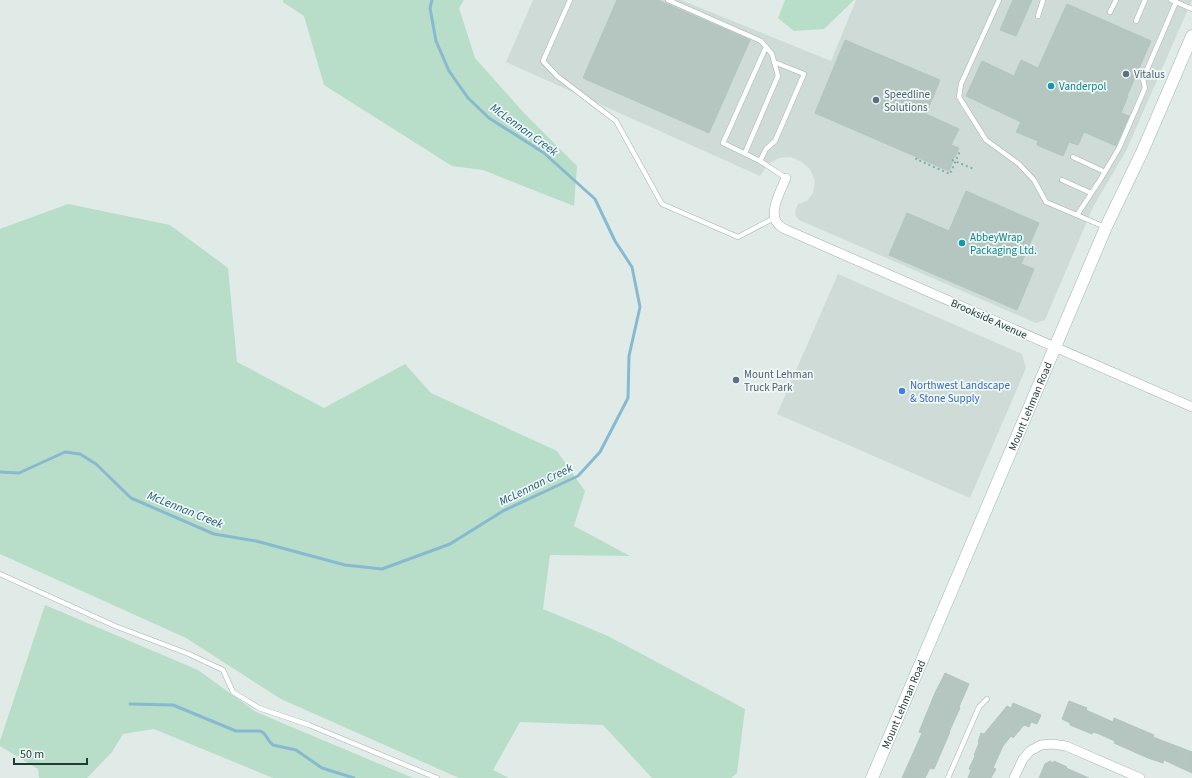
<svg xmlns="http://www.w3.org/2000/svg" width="1192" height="778" viewBox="0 0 1192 778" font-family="'Source Sans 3',sans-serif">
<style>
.built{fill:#cedbd7}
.green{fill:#b8ddc8}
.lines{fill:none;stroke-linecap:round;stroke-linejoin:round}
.stream{stroke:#87bad1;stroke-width:3}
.building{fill:#b5c6c1;stroke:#b2c5c0}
.lane-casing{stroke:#a3b3b0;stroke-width:5.5}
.street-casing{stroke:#a3b3b0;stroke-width:10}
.secondary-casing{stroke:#9fb7b2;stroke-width:13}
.path{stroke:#80afa7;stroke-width:2;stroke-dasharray:2 3;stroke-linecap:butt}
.lane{stroke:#fff;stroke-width:4.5}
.street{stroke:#fff;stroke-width:9}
.secondary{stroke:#fff;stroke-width:12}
.service-dot{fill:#5c6f8a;stroke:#f0f8f5;stroke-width:1.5}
.culture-dot{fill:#0f9aa8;stroke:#f0f8f5;stroke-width:1.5}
.shop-dot{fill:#3f7fe0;stroke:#f0f8f5;stroke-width:1.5}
.labels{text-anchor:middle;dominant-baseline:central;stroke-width:3.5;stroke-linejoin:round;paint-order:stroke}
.service-label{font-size:11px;fill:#4e5e75;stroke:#f0f8f5;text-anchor:start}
.culture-label{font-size:11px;fill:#0d838f;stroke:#f0f8f5;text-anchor:start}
.street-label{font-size:11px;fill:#213b38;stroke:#f0f8f5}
.shop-label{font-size:11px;fill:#366cbe;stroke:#f0f8f5;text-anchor:start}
.water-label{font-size:12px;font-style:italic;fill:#1b5a77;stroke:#f0f8f5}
</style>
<rect width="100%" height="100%" fill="#e0ebe8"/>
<g class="built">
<path d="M533 0H681L831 61 856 0H1192L1126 151 1093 207 1045 320 1036 323 799 220 796 216 795 212 798 204 807 201 813 193 815 181 810 169 802 162 791 157 779 158 768 164 760 176 506 62Z"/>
<path d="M838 274 1022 354 1026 368 970 498 777 414Z"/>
</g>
<g class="green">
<path d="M283 0H464L459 8 475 58 524 113 577 166 574 206 483 170 452 166 324 85 304 16 283 2Z"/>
<path d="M785 0H854L824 29 794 31 778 18Z"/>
<path d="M68 204 170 225 228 268 237 362 324 408 405 364 431 393 557 451 585 491 574 526 630 556 550 555 543 609 608 636 745 709 737 773 731 778H652L603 725 520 722 493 770 509 778H459L281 699 186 638 0 554V229Z"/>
<path d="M45 605 198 670 256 712 413 778H273L154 729 123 734 112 752 87 778H39L38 769 0 746V741Z"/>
</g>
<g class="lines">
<g class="stream">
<path d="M0 472 19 473 65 452 80 454 96 464 131 498 214 534 256 541 345 565 382 569 450 544 503 511 578 476 600 452 628 398 629 356 640 307 632 267 615 241 595 199 544 153 489 118 468 98 449 71 436 41 430 8 432 0"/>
<path d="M130 704 173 705 236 731H260C267 733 267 741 273 745L296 750 322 768 354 778"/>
</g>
</g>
<g class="building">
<path d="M617 0H658L750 40 709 133 583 78Z"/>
<path d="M1013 0H1032L1016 36 1000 30Z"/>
<path d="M1067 4 1151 41 1127 96H1128L1121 113 1129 116 1116 146 1084 132 1078 145 1069 142 1063 156 1037 145 1038 141 1016 132 1021 122 966 96 982 61 1014 76 1021 60 1038 68Z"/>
<path d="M845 40 940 80 926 114 959 129 951 145 959 148 955 157 952 160V164L949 171 815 113Z"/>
<path d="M966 191 1039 223 1021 264 1034 269 1017 310 889 255 907 213 949 231Z"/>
<path d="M945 673 969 684 959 707 960 708 949 732H950L934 769 930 768 925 778H902L922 733 919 732 935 693Z"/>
<path d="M1069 701 1087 708 1086 710 1113 722 1114 718 1154 735 1153 737 1192 752V773L1164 760 1163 763 1148 758 1114 743 1115 741 1099 734 1093 732 1092 734 1070 725V723L1062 719Z"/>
<path d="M1013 703 1041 715 1037 724 1031 722 1029 727 1024 725 1013 738 1011 736 1003 746 993 768 996 769 991 778H968L971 770 969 769 975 756 974 755 979 743 978 742 981 733 984 734 1007 706 1011 708Z"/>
<path d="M1050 761 1053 763 1054 761 1067 767 1066 768 1089 778H1039L1045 764Z"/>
</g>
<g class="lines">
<g class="lane-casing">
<g id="lane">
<path d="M570 0 543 61 557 76 616 121 662 204 738 237 774 218"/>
<path d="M668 0 761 41 772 54 778 76 745 153"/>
<path d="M999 0 961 84 959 97 986 140 1019 164 1034 180 1046 202 1105 227"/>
<path d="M1171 0 1192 9"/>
<path d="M1110 12 1116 0"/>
<path d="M1038 16 1043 0"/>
<path d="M1136 21 1145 0"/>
<path d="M766 47 723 143 760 161 786 178"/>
<path d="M1073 157 1105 172"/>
<path d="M760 161 766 149 775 141 804 74 774 62"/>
<path d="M1062 180 1091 193"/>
<path d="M1077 215 1100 180 1119 148 1145 88 1143 79 1176 2"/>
<path d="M0 574 115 626 189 654 223 670 233 692 259 708 309 725 437 778"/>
<path d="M948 778 979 707 987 699"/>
</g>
</g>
<g class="street-casing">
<g id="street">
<path d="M786 178C781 190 767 214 779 225 781 227 784 229 787 230L1192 407"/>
<path d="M1014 778 1023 759 1030 751 1041 745 1052 744 1066 746 1140 778"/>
</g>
</g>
<g class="secondary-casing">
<g id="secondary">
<path id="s1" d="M872 778 1106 227 1143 150 1192 36"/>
</g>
</g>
<g class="path">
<path d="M917 158 916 159 950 174 960 151"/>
<path d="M952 160 974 169"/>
</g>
<use href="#lane" class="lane"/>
<use href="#street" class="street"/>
<use href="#secondary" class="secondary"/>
</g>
<g class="service-dot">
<circle cx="1126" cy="74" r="4"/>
<circle cx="876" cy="100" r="4"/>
<circle cx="736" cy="380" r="4"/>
</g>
<g class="culture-dot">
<circle cx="1051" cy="86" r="4"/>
<circle cx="962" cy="243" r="4"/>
</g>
<circle class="shop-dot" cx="902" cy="391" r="4"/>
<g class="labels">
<g class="service-label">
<text x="1134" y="74">Vitalus</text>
<text x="884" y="94">Speedline<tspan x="884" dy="13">Solutions</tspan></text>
<text x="744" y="374">Mount Lehman<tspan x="744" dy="13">Truck Park</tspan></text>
</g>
<g class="culture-label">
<text x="1059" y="86">Vanderpol</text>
<text x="970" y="237">AbbeyWrap<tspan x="970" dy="13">Packaging Ltd.</tspan></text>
</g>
<g class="street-label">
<text transform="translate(989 319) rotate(24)">Brookside Avenue</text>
<text stroke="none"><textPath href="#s1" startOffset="404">Mount Lehman Road</textPath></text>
<text stroke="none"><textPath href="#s1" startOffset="80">Mount Lehman Road</textPath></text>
</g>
<g class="shop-label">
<text x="910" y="385">Northwest Landscape<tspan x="910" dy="13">&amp; Stone Supply</tspan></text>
</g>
<g class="water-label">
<text transform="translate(524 130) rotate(36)">McLennan Creek</text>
<text transform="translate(536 485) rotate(-26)">McLennan Creek</text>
<text transform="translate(185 510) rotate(22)">McLennan Creek</text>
</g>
</g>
<path d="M14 758v6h73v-6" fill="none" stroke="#213b38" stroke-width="2"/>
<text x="20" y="758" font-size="12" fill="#213b38" stroke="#f0f8f5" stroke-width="3" paint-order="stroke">50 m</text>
</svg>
